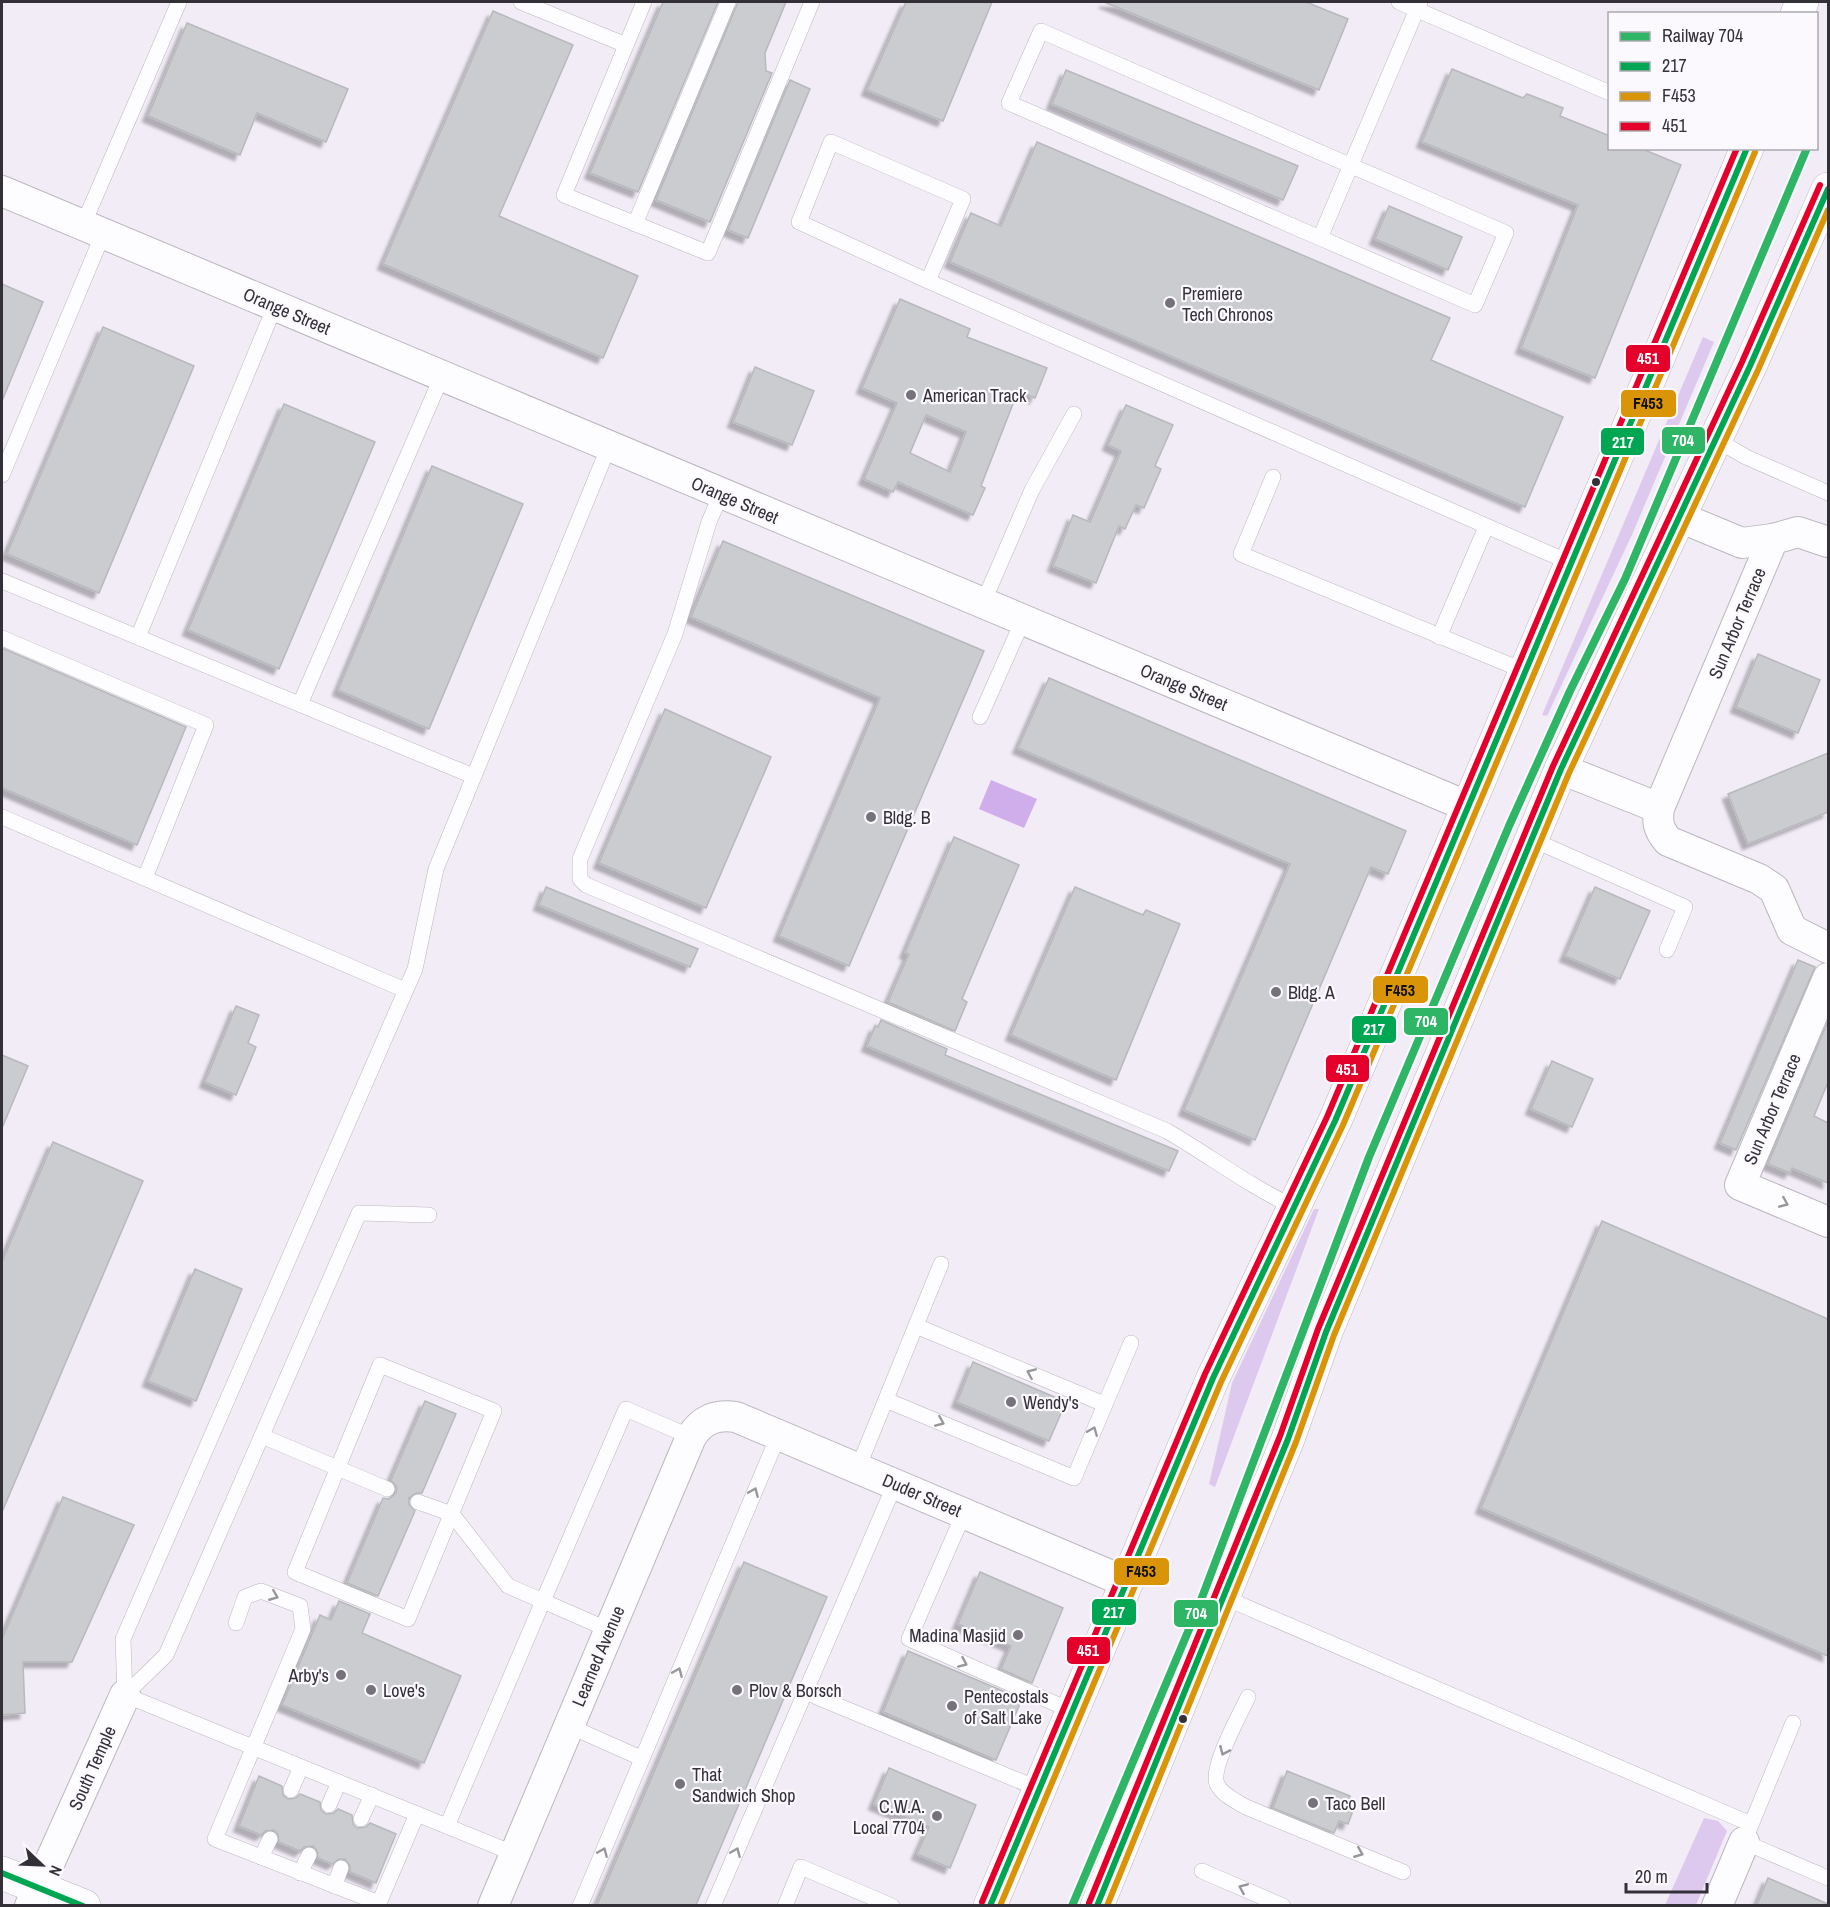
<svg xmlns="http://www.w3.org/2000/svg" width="1830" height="1907" viewBox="0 0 1830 1907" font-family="'Archivo Narrow',sans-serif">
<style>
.green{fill:#dec9ee}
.water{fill:#d0aeec}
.building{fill:#cacccf;stroke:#b7b9bc;stroke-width:1.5;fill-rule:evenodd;filter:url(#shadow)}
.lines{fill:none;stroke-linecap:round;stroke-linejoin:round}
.lane-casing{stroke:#bbb7bf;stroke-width:16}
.street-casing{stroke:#bbb7bf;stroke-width:32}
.secondary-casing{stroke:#bbb7bf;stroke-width:34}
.primary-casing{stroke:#bbb7bf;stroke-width:34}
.lane{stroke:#fdfcfe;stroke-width:15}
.street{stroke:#fdfcfe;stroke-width:30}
.secondary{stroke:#fdfcfe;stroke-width:33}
.primary{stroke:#fdfcfe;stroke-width:33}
.bus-1-casing{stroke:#fbf9fd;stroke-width:10}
.bus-2-casing{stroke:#fbf9fd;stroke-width:10}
.bus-3-casing{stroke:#fbf9fd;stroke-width:10}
.bus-1{stroke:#00a651;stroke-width:6}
.bus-2{stroke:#da9408;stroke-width:6}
.bus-3{stroke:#e4002b;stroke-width:6}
.rail-1-casing{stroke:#fbf9fd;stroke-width:12}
.rail-1{stroke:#2eb566;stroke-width:8}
.oneway{stroke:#98969b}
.poi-dot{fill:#76727b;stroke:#fbf9fd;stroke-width:2}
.bus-dot{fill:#343038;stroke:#fbf9fd;stroke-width:2}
.labels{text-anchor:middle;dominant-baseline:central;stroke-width:4.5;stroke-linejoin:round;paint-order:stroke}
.poi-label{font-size:18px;fill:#343038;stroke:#fbf9fd;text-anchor:start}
.street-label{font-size:18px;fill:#343038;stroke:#fbf9fd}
.line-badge{stroke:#fbf9fd;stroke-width:2}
.badge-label{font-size:16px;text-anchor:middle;font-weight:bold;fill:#fff}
.pale-badge-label{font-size:16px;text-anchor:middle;font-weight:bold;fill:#111}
</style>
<defs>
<filter id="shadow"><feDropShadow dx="-5.5" dy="5.5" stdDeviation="1.5" flood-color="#0004"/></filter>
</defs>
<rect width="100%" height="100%" fill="#f2ecf7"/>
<g class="green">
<path d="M1703 337 1714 342 1631 537 1547 716 1542 715Z"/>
<path d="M1314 1209H1319L1215 1487 1209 1484 1232 1383Z"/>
<path d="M1704 1818 1718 1821 1727 1831 1696 1905H1665Z"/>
</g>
<path class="water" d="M991 780 1037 799 1024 828 979 809Z"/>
<g class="building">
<path d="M663 2H718L638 192 590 173Z"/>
<path d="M738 2H786L765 53 766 71 772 73 710 222 656 200Z"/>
<path d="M906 2H992L943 121 867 90Z"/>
<path d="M1104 2H1306L1348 19 1319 90Z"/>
<path d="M493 11 573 45 499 216 638 276 603 358 383 264Z"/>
<path d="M187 23 348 89 326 142 257 113 240 155 148 116Z"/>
<path d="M1452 69 1523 98 1527 94 1563 108 1560 116 1610 136V148H1640L1681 165 1595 378 1521 348 1578 205 1422 142Z"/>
<path d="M1066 70 1298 166 1283 200 1052 104Z"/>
<path d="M790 80 810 89 748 238 728 230Z"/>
<path d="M1037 142 1450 318 1431 360 1563 417 1525 507 950 262 971 213 1001 226Z"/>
<path d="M1389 206 1462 237 1448 270 1375 239Z"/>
<path d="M2 284 43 302 2 401Z"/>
<path d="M900 299 970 329 967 337 1047 368 1035 398 1018 391 981 486 985 488 973 515 898 482 893 492 864 479 897 403 862 388ZM926 415 966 432 950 472 910 453Z"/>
<path d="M103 327 194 366 99 593 7 554Z"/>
<path d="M755 367 814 391 792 445 733 422Z"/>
<path d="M284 404 375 442 279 669 188 630Z"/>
<path d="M1126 405 1173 425 1155 466 1161 469 1144 508 1136 505 1125 529 1119 526 1096 583 1053 566 1073 515 1090 522 1121 451 1108 445Z"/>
<path d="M432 466 523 504 429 729 338 690Z"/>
<path d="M723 541 984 651 849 966 779 936 880 698 691 617Z"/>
<path d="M2 648 186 727 137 845 2 788Z"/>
<path d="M1758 654 1820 680 1798 733 1736 707Z"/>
<path d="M1049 678 1406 831 1388 874 1371 867 1255 1140 1184 1110 1290 864 1018 748Z"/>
<path d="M665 709 771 757 706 908 599 863Z"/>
<path d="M1828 753V812L1748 844 1728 794Z"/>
<path d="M954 837 1019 865 962 999 967 1002 955 1031 888 1002 909 954 905 953Z"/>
<path d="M546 887 698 949 690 967 539 905Z"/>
<path d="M1075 887 1143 915 1146 910 1180 924 1116 1080 1011 1035Z"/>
<path d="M1595 887 1650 911 1620 979 1565 956Z"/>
<path d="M1798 960 1815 967 1736 1150 1720 1143Z"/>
<path d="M236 1006 259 1015 248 1043 256 1047 236 1095 205 1082Z"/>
<path d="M881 1020 947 1049 945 1055 1178 1151 1169 1171 867 1046 875 1026 878 1027Z"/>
<path d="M1828 1021V1082L1814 1116 1828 1123V1183L1792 1168 1790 1173 1768 1164Z"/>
<path d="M2 1055 28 1066 2 1128Z"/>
<path d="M1552 1061 1593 1079 1572 1127 1531 1109Z"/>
<path d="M53 1142 143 1181 2 1512V1262Z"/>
<path d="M1602 1221 1828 1319V1656L1481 1508Z"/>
<path d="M195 1269 242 1289 196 1401 148 1381Z"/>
<path d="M973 1362 1066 1402 1049 1441 957 1402Z"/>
<path d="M425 1401 456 1414 422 1493H416L409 1498V1504L415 1511 378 1596 347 1583 383 1498 389 1499 396 1493 397 1487 391 1480Z"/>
<path d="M63 1497 134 1525 72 1662H23L25 1713 2 1715V1639Z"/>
<path d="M744 1562 827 1597 696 1905H597Z"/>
<path d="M980 1572 1063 1608 1032 1683 1001 1669 1011 1646 958 1624Z"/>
<path d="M339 1601 370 1614 362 1633 461 1676 424 1763 282 1705 320 1615 331 1620Z"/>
<path d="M908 1651 1022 1699 996 1760 883 1712Z"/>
<path d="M889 1768 976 1805 950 1868 917 1854 929 1827 874 1804Z"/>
<path d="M1287 1771 1350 1796 1348 1802 1355 1805 1348 1824 1339 1821 1334 1833 1273 1808Z"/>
<path d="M259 1776 282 1786 283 1795 288 1799 296 1798 300 1794 320 1802 321 1810 326 1814 334 1813 338 1809 352 1815 353 1824 357 1828 366 1827 370 1823 396 1834 376 1883 350 1872V1866L345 1859H339L332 1864 318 1858 317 1850 313 1846 304 1847 300 1851 279 1842 278 1834 274 1830 265 1831 261 1835 239 1826Z"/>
<path d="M1768 1878 1828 1904V1905H1757Z"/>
</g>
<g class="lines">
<g class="lane-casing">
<g id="lane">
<path d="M521 2 626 45"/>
<path d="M644 2 564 195 708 253 812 2"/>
<path d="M1399 2 1610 93"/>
<path d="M635 224 728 2"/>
<path d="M83 225 179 2"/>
<path d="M1320 238 1475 305 1506 233 1041 31 1009 103 1320 238 1420 2"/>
<path d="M928 281 963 199 831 142 799 222 928 281 1573 564"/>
<path d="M1715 439 1746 457 1828 493"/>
<path d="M2 475 103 234"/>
<path d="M1273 477 1241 554 1527 672"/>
<path d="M721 494 709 522 675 634 580 859V879L586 885 1167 1131C1210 1156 1249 1186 1294 1207"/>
<path d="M2 581 473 776"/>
<path d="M983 603 1032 490 1074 414"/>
<path d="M138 637 275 306"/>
<path d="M1439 637 1486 527"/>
<path d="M2 638 206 725 145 878"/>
<path d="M300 704 442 376"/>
<path d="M980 717 1023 620"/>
<path d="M2 817 405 990"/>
<path d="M1531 839 1685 907 1667 950"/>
<path d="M916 1326 1104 1404"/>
<path d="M380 1365 494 1411 408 1619 295 1572Z"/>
<path d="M886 1400 1074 1478 1131 1343"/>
<path d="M262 1436 387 1489"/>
<path d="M858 1468 941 1264"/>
<path d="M418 1502 452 1514 508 1586 543 1601 626 1409 691 1437"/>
<path d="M964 1513 909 1639 1072 1711"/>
<path d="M1223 1597 1751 1824"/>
<path d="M236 1623 245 1597 261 1591 300 1606 303 1629 215 1839 379 1903 417 1814"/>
<path d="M805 1692 1039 1789"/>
<path d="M125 1695 123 1639 415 969 436 869 609 446"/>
<path d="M125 1695 166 1655 359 1213 429 1215"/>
<path d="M125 1695 515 1854"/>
<path d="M1248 1697C1240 1715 1210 1767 1217 1784 1222 1795 1236 1801 1246 1807L1403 1872"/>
<path d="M1793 1723 1744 1842 1828 1878"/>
<path d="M569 1726 641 1758"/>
<path d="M291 1790 301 1767"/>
<path d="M329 1805 339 1782"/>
<path d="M361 1819 372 1795"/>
<path d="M447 1826 543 1601 609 1630"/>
<path d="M261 1857 270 1839"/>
<path d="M1202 1871 1283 1906"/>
<path d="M300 1873 309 1855"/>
<path d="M334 1886 341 1868"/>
<path d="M580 1906 779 1434"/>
<path d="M713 1906 895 1484"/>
<path d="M785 1906 801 1867 892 1906"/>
</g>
</g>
<g class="street-casing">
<g id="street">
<path d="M2 191 1469 807"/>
<path d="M1679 517 1742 543 1773 539"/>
<path d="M1561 769 1659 808C1657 822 1658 829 1668 841L1759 879 1774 889 1792 930 1828 948"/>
<path d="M1659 808 1773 539 1798 532 1828 542"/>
<path d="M1828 978 1740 1185 1828 1222"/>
<path d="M30 1906 125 1695"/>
<path d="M493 1906 691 1437C702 1420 715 1414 736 1417L1126 1582"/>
<path d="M1717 1906 1744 1842"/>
</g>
</g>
<g class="secondary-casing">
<g id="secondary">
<path d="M1797 14 1802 2"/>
<path d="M990 1906 1213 1378 1335 1121 1747 148"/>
<path d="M1097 1906 1288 1439 1326 1332 1561 769 1750 366 1828 189"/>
</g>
</g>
<g class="primary-casing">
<path id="primary" d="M2 1873 84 1906"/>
</g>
<use href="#lane" class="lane"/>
<use href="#street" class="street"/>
<use href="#secondary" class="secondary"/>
<use href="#primary" class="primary"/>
<g class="bus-1-casing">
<g id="bus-1">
<path d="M2 1873 83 1906"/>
<path d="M990 1906 1213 1378 1335 1121 1747 148"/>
<path d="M1097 1906 1288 1439 1326 1332 1561 769 1750 366 1828 189"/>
</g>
</g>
<g class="bus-2-casing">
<g id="bus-2">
<path d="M1000 1906 1221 1382 1343 1125 1755 152"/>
<path d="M1107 1906 1296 1442 1334 1335 1569 773 1758 370 1828 210"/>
</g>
</g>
<g class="bus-3-casing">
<g id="bus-3">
<path d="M982 1902 1205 1374 1327 1117 1737 148"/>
<path d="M1089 1903 1280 1436 1318 1329 1553 766 1742 362 1820 185"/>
</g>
</g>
<use href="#bus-1" class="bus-1"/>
<use href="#bus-2" class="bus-2"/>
<use href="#bus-3" class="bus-3"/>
<g class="rail-1-casing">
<path id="rail-1" d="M1072 1906 1198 1608 1369 1157 1509 826 1570 691 1625 579 1807 148"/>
</g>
<use href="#rail-1" class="rail-1"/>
</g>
<defs><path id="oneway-chevron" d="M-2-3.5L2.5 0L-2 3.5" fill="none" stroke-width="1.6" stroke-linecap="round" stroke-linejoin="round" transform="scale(1.5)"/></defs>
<g class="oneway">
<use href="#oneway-chevron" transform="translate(1784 1203) rotate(23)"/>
<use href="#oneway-chevron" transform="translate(1031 1373) rotate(-157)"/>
<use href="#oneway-chevron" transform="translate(940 1422) rotate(23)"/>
<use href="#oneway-chevron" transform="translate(1093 1431) rotate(-68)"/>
<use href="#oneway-chevron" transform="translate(754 1492) rotate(-67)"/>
<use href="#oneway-chevron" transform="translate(274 1596) rotate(22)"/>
<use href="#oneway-chevron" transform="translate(963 1663) rotate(24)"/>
<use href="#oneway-chevron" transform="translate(678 1672) rotate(-67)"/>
<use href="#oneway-chevron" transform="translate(1224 1751) rotate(114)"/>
<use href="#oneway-chevron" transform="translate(603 1852) rotate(-67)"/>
<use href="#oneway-chevron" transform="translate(736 1852) rotate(-67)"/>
<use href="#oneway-chevron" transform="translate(1359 1853) rotate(22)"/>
<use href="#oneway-chevron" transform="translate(1243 1888) rotate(-157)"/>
</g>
<g class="poi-dot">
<circle cx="1170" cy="303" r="6"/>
<circle cx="911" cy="395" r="6"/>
<circle cx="871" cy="817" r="6"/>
<circle cx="1276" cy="992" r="6"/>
<circle cx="1011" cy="1402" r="6"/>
<circle cx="1018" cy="1635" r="6"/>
<circle cx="341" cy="1675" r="6"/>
<circle cx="371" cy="1690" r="6"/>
<circle cx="737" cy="1690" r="6"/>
<circle cx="952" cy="1706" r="6"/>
<circle cx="680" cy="1784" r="6"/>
<circle cx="1313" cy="1803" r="6"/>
<circle cx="937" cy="1816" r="6"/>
</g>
<g class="bus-dot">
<circle cx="1596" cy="482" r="5"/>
<circle cx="1183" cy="1719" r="5"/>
</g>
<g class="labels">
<g class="poi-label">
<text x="1182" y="293">Premiere<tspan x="1182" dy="21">Tech Chronos</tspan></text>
<text x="923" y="395">American Track</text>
<text x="883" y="817">Bldg. B</text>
<text x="1288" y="992">Bldg. A</text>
<text x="1023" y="1402">Wendy's</text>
<text x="1006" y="1635" text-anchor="end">Madina Masjid</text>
<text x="329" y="1675" text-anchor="end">Arby's</text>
<text x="383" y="1690">Love's</text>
<text x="749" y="1690">Plov &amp; Borsch</text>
<text x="964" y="1696">Pentecostals<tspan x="964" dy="21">of Salt Lake</tspan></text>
<text x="692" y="1774">That<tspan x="692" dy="21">Sandwich Shop</tspan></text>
<text x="1325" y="1803">Taco Bell</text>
<text x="925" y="1806" text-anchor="end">C.W.A.<tspan x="925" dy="21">Local 7704</tspan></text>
</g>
<g class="street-label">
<text transform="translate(287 311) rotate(23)">Orange Street</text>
<text transform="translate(735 500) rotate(23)">Orange Street</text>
<text transform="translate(1737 623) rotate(-67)">Sun Arbor Terrace</text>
<text transform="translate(1184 687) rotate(23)">Orange Street</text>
<text transform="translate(1772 1109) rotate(-67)">Sun Arbor Terrace</text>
<text transform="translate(922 1495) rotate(23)">Duder Street</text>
<text transform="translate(598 1656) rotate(-67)">Learned Avenue</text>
<text transform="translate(92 1768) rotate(-66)">South Temple</text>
</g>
</g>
<g class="line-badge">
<rect x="1625" y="344" width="46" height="29" rx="6" fill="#e4002b"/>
<rect x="1620" y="389" width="57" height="29" rx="6" fill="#da9408"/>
<rect x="1661" y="426" width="45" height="29" rx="6" fill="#2eb566"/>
<rect x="1600" y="427" width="45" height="29" rx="6" fill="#00a651"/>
<rect x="1372" y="975" width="57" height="29" rx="6" fill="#da9408"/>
<rect x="1403" y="1007" width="46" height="29" rx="6" fill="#2eb566"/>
<rect x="1351" y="1015" width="46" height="29" rx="6" fill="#00a651"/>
<rect x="1325" y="1054" width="45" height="29" rx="6" fill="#e4002b"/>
<rect x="1113" y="1557" width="57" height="29" rx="6" fill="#da9408"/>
<rect x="1091" y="1598" width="46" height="28" rx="6" fill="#00a651"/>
<rect x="1173" y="1599" width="46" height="29" rx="6" fill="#2eb566"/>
<rect x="1066" y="1636" width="45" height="29" rx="6" fill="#e4002b"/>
</g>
<g class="badge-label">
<text x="1648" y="364">451</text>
<text x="1683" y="446">704</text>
<text x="1623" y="448">217</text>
<text x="1426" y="1027">704</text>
<text x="1374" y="1035">217</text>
<text x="1347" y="1075">451</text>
<text x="1114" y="1618">217</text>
<text x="1196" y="1619">704</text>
<text x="1088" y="1656">451</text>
</g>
<g class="pale-badge-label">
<text x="1648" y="409">F453</text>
<text x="1400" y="996">F453</text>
<text x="1141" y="1577">F453</text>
</g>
<rect width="1830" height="1907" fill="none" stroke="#343038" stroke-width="6"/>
<rect x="1608" y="12" width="210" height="138" fill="#fbf9fd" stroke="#aba9ae" stroke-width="1.5"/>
<rect x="1620" y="32" width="30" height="9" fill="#2eb566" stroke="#aba9ae" stroke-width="1.5"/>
<text x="1662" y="42" font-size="18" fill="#343038">Railway 704</text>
<rect x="1620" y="62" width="30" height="9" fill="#00a651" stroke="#aba9ae" stroke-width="1.5"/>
<text x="1662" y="72" font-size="18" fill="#343038">217</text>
<rect x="1620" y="92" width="30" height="9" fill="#da9408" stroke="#aba9ae" stroke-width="1.5"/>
<text x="1662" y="102" font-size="18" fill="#343038">F453</text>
<rect x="1620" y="122" width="30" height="9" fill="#e4002b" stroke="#aba9ae" stroke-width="1.5"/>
<text x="1662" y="132" font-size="18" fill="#343038">451</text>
<g transform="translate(42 1865) rotate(113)" stroke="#fbf9fd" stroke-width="4.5" paint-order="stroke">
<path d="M0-4.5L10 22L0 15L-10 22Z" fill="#343038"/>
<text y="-9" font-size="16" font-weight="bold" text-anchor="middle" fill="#343038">N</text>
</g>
<path d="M1626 1883v9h81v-9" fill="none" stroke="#343038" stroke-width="3"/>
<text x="1635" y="1883" font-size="18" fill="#343038" stroke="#fbf9fd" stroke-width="4.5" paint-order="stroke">20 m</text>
</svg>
